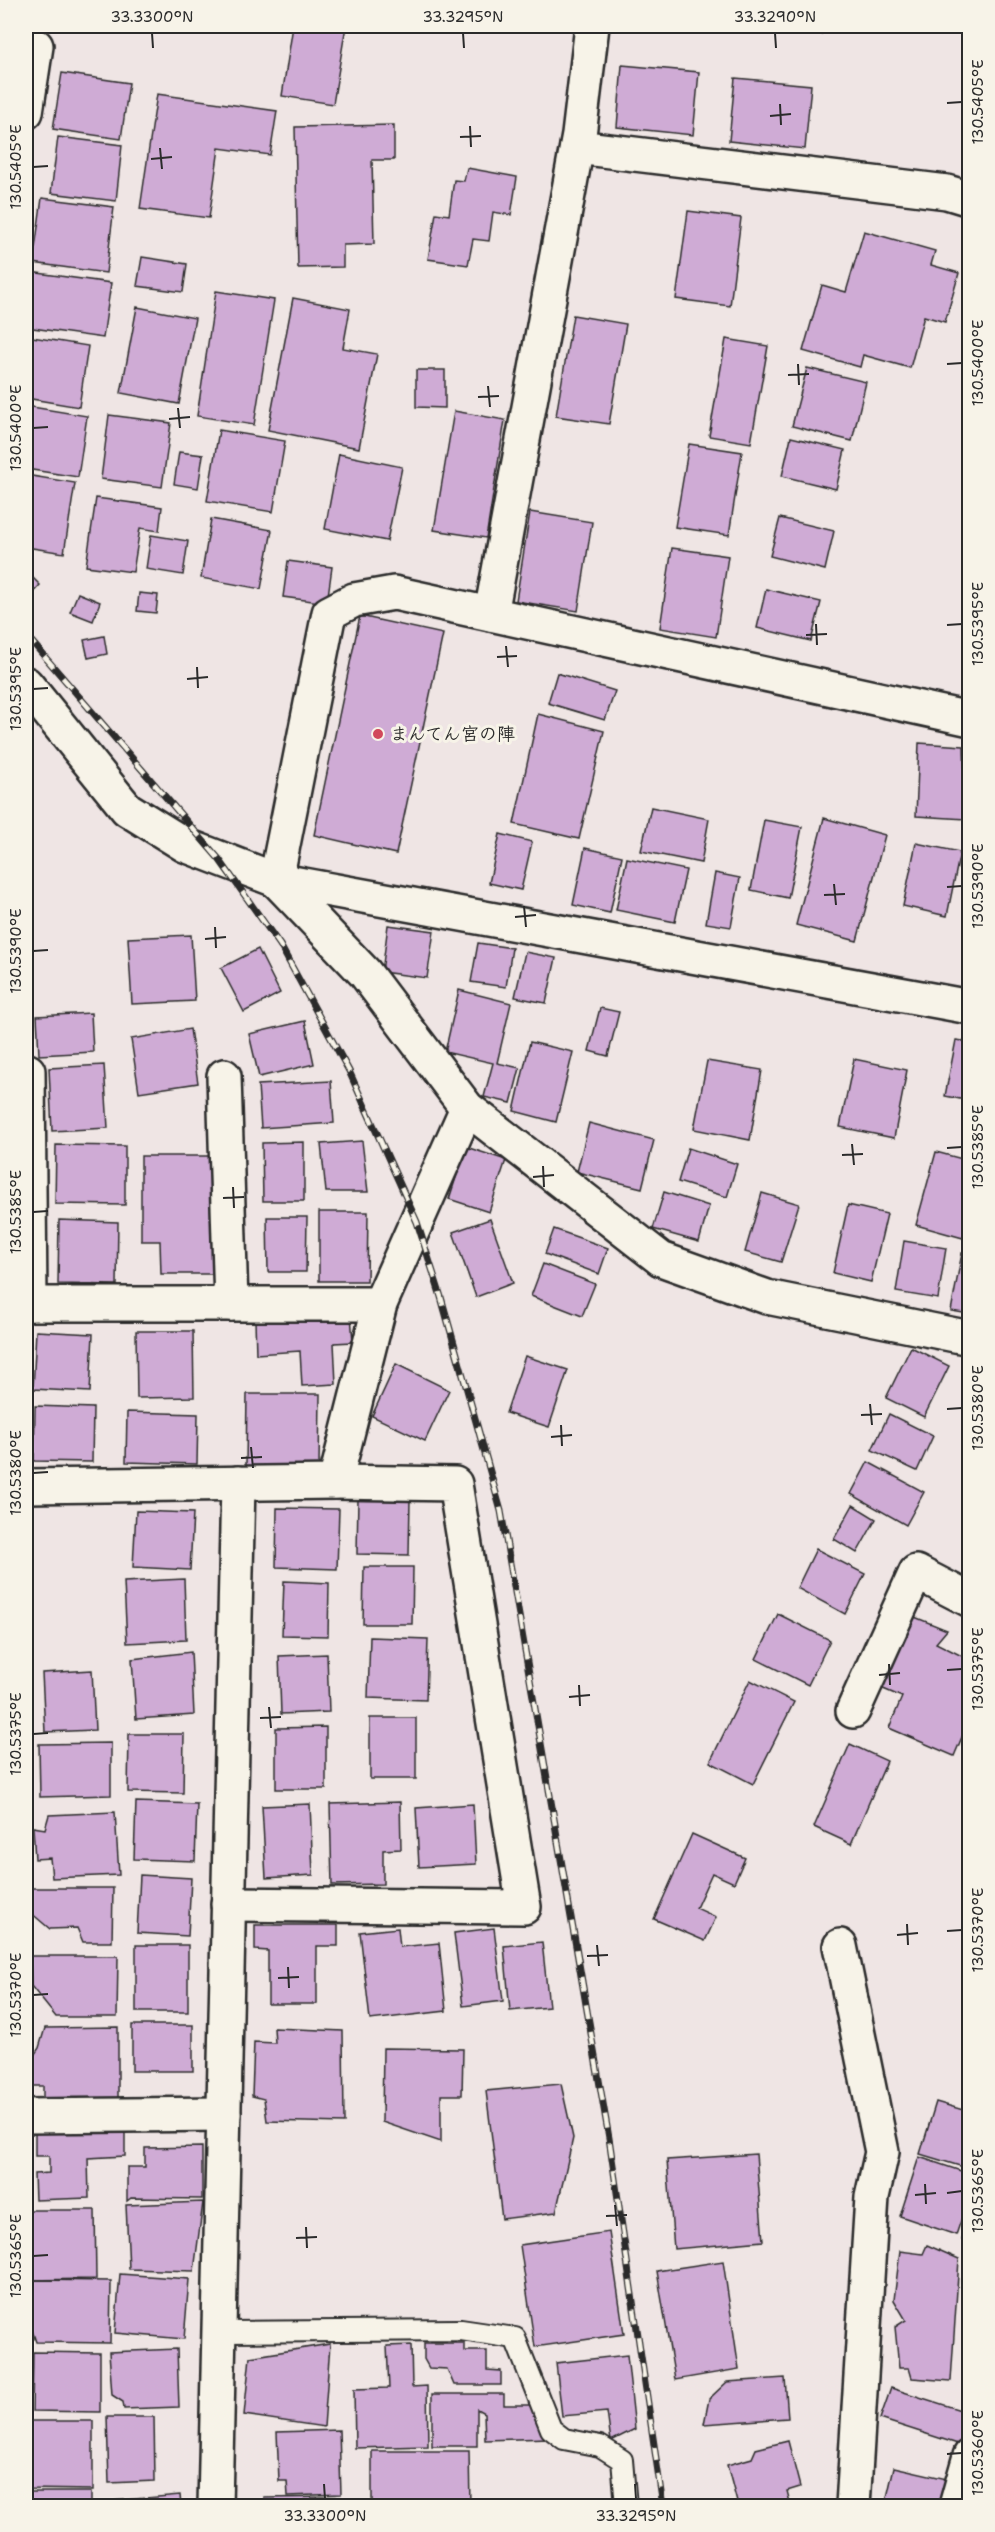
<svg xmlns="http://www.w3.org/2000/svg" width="995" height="2532" viewBox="0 0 995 2532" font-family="'Shantell Sans','Klee One',sans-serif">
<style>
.building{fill:#cfabd5;stroke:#2b2b2b;stroke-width:1.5}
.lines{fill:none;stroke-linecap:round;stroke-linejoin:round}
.lane-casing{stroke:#2b2b2b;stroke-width:24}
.street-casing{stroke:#2b2b2b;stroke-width:38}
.secondary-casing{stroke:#2b2b2b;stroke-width:38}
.lane{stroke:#f7f3e8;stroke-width:20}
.street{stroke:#f7f3e8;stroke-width:33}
.secondary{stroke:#f7f3e8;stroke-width:33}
.rail-casing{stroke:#2b2b2b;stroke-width:7}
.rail{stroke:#f7f3e8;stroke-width:4.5;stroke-dasharray:14;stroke-linecap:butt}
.ticks{fill:none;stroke:#2b2b2b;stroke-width:2}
.poi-dot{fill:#d1495b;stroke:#f7f3e8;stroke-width:2}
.labels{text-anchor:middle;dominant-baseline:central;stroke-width:6;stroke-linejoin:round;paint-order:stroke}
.poi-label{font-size:18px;font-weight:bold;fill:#2b2b2b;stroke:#f7f3e8;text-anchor:start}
.neatline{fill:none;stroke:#2b2b2b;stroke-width:2}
.ticks-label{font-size:15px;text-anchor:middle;fill:#2b2b2b}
</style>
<rect width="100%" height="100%" fill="#efe5e4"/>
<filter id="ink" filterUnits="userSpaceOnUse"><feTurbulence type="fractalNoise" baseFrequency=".0167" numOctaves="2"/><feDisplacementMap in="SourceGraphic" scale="12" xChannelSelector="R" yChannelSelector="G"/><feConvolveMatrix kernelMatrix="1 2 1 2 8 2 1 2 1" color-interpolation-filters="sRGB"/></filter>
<g filter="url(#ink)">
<g class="building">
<path d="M293 26H346L333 104 282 96Z"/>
<path d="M786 26H821V34L786 33Z"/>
<path d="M622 65 699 72 693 135 617 127Z"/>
<path d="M62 73 129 83 121 139 53 129Z"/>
<path d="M735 78 811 85 805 149 729 141Z"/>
<path d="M157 94 277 111 270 155 219 148 209 218 140 209Z"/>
<path d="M394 125V160H372L374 244 343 245V267L298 268 295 127Z"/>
<path d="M58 137 122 145 116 201 51 193Z"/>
<path d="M467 168 517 177 511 215 493 212 489 241 473 239 468 265 428 259 436 213 449 215 454 180 464 181Z"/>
<path d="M42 198 114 207 106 273 33 263Z"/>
<path d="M688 211 741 218 730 306 676 299Z"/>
<path d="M864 231 935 251 931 265 959 273 945 322 924 316 910 368 863 355 860 367 803 351 822 285 846 292Z"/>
<path d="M142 257 187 264 183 292 137 286Z"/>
<path d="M30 272 111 283 103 338 26 327Z"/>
<path d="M216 291 274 300 254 425 197 416Z"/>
<path d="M293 298 350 309 343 348 377 354 359 448 268 430Z"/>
<path d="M137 307 195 318 179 404 121 393Z"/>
<path d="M573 315 626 324 609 424 556 416Z"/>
<path d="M26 336 88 346 79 407 26 398Z"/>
<path d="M726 339 768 346 751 443 709 436Z"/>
<path d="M807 368 866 382 852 441 792 426Z"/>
<path d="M416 370H445V408L416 407Z"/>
<path d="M26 406 87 416 78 477 26 469Z"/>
<path d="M454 411 505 420 486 538 434 530Z"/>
<path d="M109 415 171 423 162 487 101 479Z"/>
<path d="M219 430 285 441 273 512 207 501Z"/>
<path d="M791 437 845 450 836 489 782 476Z"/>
<path d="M689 444 742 452 729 535 675 527Z"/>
<path d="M179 452 203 455 198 488 174 484Z"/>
<path d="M339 454 402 467 387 541 325 529Z"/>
<path d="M26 475 75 483 64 553 26 547Z"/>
<path d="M96 498 162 507 159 531 140 528 133 572 86 566Z"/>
<path d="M530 512 592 522 578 611 516 601Z"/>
<path d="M780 518 834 531 825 570 770 556Z"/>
<path d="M211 519 272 530 261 589 201 578Z"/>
<path d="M151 535 188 541 183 575 146 569Z"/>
<path d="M672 548 728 556 716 637 660 628Z"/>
<path d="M288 561 332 567 327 603 283 597Z"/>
<path d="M26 571 40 585 26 600Z"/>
<path d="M766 589 821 602 811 641 757 628Z"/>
<path d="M78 593 100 602 93 621 70 612Z"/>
<path d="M139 593 158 595 156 613 137 611Z"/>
<path d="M360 616 443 634 396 854 314 835Z"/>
<path d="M104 636 107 654 88 658 84 640Z"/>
<path d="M557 673 615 691 605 720 548 703Z"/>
<path d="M538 714 604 731 579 839 514 824Z"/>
<path d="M919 743 964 746 966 819 916 816Z"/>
<path d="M651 807 709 819 701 863 641 851Z"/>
<path d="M824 818 885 835 857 941 796 925Z"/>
<path d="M764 820 802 827 788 898 751 890Z"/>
<path d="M500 834 532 842 521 890 489 883Z"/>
<path d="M916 843 960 852 947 916 903 906Z"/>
<path d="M585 848 622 856 610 913 573 905Z"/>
<path d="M627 858 686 870 675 922 616 910Z"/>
<path d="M715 873 740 878 731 927 706 923Z"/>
<path d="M388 925 434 931 427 978 382 972Z"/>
<path d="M191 935 195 1001 132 1004 128 938Z"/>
<path d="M478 943 512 948 506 987 471 982Z"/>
<path d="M258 949 280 993 244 1012 221 968Z"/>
<path d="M525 952 556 958 546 1003 515 997Z"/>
<path d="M459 990 511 1003 497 1063 520 1068 511 1103 484 1097 493 1063 445 1052Z"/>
<path d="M600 1008 619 1012 608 1056 589 1051Z"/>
<path d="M91 1013 93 1052 39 1055 37 1016Z"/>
<path d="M305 1021 314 1064 259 1077 249 1034Z"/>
<path d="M190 1029 198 1083 139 1092 131 1039Z"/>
<path d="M956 1040 970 1042V1101L945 1096Z"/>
<path d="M530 1042 573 1052 556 1122 514 1111Z"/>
<path d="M854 1059 907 1070 894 1138 840 1127Z"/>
<path d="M707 1061 762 1070 750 1140 694 1129Z"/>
<path d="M104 1065 108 1128 52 1131 49 1068Z"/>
<path d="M331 1081 334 1123 261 1128 258 1085Z"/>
<path d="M589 1123 654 1140 642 1188 577 1172Z"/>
<path d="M362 1141 368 1192H326L321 1144Z"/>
<path d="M304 1142V1201H263L262 1143Z"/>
<path d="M56 1145 125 1146V1205L55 1204Z"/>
<path d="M466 1147 506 1160 489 1212 449 1199Z"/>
<path d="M688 1148 737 1164 727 1197 678 1182Z"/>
<path d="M936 1152 970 1161V1213L963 1238 916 1225Z"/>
<path d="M141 1156H214V1274H161L160 1241H141Z"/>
<path d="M664 1192 709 1206 699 1242 653 1229Z"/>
<path d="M762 1193 799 1204 781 1262 745 1252Z"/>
<path d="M848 1205 887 1214 871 1282 833 1273Z"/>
<path d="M319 1212H368L367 1281H319Z"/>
<path d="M267 1217H307L306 1272H268Z"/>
<path d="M490 1219 513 1283 476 1297 453 1232Z"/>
<path d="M59 1220 118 1222 117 1285 58 1284Z"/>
<path d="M554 1229 608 1248 599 1274 545 1254Z"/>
<path d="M904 1241 946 1248 938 1299 896 1292Z"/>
<path d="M962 1253 970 1255V1314L951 1311Z"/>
<path d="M543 1264 595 1284 582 1316 531 1296Z"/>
<path d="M351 1315 353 1342 334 1343 336 1384 302 1386 300 1351 256 1354 255 1320Z"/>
<path d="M36 1331 93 1334 90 1392 33 1389Z"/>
<path d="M136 1331H193L194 1397 137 1398Z"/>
<path d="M911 1347 949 1366 924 1417 886 1398Z"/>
<path d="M525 1356 568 1370 549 1427 506 1413Z"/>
<path d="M396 1364 449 1390 425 1441 372 1416Z"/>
<path d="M247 1394H320L319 1466H246Z"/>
<path d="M35 1406 93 1408 92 1462 34 1461Z"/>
<path d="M127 1412 198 1414 197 1464 126 1462Z"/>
<path d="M889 1414 933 1436 917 1471 872 1450Z"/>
<path d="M868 1462 924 1492 906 1525 851 1494Z"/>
<path d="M358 1498 410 1499 409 1555 357 1554Z"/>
<path d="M853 1505 876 1519 857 1553 834 1539Z"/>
<path d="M277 1508 339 1509 337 1569 276 1567Z"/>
<path d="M136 1511 193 1513 190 1570 133 1567Z"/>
<path d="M816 1549 865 1574 845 1614 797 1588Z"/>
<path d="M364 1567H413L412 1624H363Z"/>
<path d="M184 1579 186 1640 127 1643 124 1582Z"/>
<path d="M284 1581 329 1583 328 1636 282 1635Z"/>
<path d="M778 1614 830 1640 808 1685 756 1659Z"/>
<path d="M912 1616 947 1630 936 1643 970 1660V1718L954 1756 889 1728 902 1697 881 1688Z"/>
<path d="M370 1637 428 1639 426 1700 368 1698Z"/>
<path d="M191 1652 194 1715 136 1719 132 1659Z"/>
<path d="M327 1654 329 1712 281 1714 279 1656Z"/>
<path d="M92 1670 95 1730 45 1732 42 1673Z"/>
<path d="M750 1680 794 1702 753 1784 710 1762Z"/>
<rect x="370" y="1718" width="46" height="61"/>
<path d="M326 1727V1789H276V1728Z"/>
<path d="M129 1734H184L183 1793 128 1792Z"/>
<path d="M111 1743V1795L40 1797 39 1744Z"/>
<path d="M850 1744 887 1761 851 1844 814 1827Z"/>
<path d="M136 1802 197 1804 195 1861 134 1859Z"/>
<path d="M400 1802 401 1849 383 1850V1884L332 1885 330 1804Z"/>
<path d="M310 1804 313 1875 266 1878 262 1806Z"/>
<path d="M473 1804 476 1864 419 1867 416 1808Z"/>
<path d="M115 1812 119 1875 52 1878 50 1858 35 1859 33 1827 45 1829 49 1815Z"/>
<path d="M692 1834 745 1858 734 1883 712 1873 696 1908 716 1917 705 1941 654 1919Z"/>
<path d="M140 1875 191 1878 188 1936 137 1933Z"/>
<path d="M31 1888H113L112 1942H83L77 1928 50 1929 30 1912Z"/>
<path d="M255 1925H338V1946H317V2004H268V1951L255 1950Z"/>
<path d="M398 1928 400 1947 439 1943 446 2011 370 2020 360 1932Z"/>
<path d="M494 1928 503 2001 463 2006 454 1933Z"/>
<path d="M542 1942 549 2007 510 2011 504 1946Z"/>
<rect x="136" y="1945" width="52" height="67"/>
<path d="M30 1956H118L117 2017H56L31 1986Z"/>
<rect x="132" y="2025" width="61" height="46"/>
<path d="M118 2027V2107H43V2086H30V2061L39 2048 45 2028Z"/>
<path d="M274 2028 343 2031 344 2123 267 2121 264 2099 252 2096 254 2042 275 2043Z"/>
<path d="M383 2048 463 2049 462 2095H441V2142L382 2122Z"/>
<path d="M561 2084 573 2138 556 2212 502 2219 486 2091Z"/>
<path d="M936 2102 970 2112V2169L920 2154Z"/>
<path d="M125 2129V2156L88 2158 89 2198 35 2200 34 2174 49 2173V2156H35V2132Z"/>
<path d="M202 2147V2199L131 2198 127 2201V2167H145V2148Z"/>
<path d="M756 2154 763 2241 674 2249 667 2160Z"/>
<path d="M919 2157 970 2174V2194L956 2235 900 2216Z"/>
<path d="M203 2202 194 2271 129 2269 126 2205Z"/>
<path d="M26 2210H95L96 2279 26 2280Z"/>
<path d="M970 2215V2242L962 2240Z"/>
<path d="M609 2232 624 2334 535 2347 520 2245Z"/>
<path d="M927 2245 959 2259 951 2381 912 2378 909 2368H899L895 2327 906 2320 894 2300 900 2251 923 2254Z"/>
<path d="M723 2261 739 2369 675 2380 657 2271Z"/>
<path d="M120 2274 189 2279 184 2339 115 2333Z"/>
<path d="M34 2280 111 2281 110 2343 36 2342 26 2312V2303Z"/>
<path d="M424 2343H464V2351H487V2370L501 2371V2385H454L447 2369 429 2368 424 2359Z"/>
<path d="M330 2344 324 2427 244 2415 250 2357Z"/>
<path d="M411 2345 412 2387 427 2386 428 2446 355 2448 354 2389 389 2388 387 2346Z"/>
<path d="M177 2349 179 2407 124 2409 123 2402 112 2395 109 2352Z"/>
<path d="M33 2352 100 2353V2412L32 2411Z"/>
<path d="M627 2355 635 2429 611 2441 607 2412 562 2416 556 2363Z"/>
<path d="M785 2378 788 2418 704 2424 709 2399 727 2382Z"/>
<path d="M891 2388 970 2413V2428L964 2446 880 2419Z"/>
<path d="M432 2394H504V2405H537L549 2438 485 2440 484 2413 477 2409V2446H432Z"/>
<path d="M107 2417H154L155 2481 109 2483Z"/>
<path d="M28 2421H93V2490L26 2489V2423Z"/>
<path d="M339 2430 341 2494 288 2496 287 2481H279L277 2432Z"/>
<path d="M788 2441 800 2487 787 2491 791 2506H738L727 2465 752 2458 756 2449Z"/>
<path d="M372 2451H469L470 2506H372Z"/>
<path d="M894 2467 947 2479 941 2506H885Z"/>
<path d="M31 2492H91V2506H26V2496Z"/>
<path d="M180 2495 181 2506H112V2501Z"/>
<path d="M336 2497V2506H264V2498Z"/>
</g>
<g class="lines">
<g class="lane-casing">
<path id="lane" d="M219 2332 461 2330 515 2338 551 2429 564 2439 600 2446 622 2460 626 2506"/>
</g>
<g class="street-casing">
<g id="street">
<path d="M26 44 36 46 26 112"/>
<path d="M577 147 947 192 970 199"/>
<path d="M491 614 579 135 592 26"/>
<path d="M970 719 394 593 354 600 329 613 276 880 365 973 467 1108 661 1259 767 1297 970 1338"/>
<path d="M28 1071 30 1304"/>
<path d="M224 1076 231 1304"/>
<path d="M26 1304H380"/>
<path d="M26 1486 335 1482 380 1304 467 1108"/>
<path d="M853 1711 916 1572 970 1600"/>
<path d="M228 1904 524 1907 455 1484 335 1482"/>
<path d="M840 1946 882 2152 872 2197 853 2506"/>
<path d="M26 2116 224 2114"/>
<path d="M215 2506 238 1483"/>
<path d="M956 2506 970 2456"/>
</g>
</g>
<g class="secondary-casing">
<path id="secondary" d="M26 684 127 809 185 845 276 880 970 1007"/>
</g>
<use href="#lane" class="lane"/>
<use href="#street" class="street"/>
<use href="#secondary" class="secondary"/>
<g class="rail-casing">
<path id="rail" d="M26 635 219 859 280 945 349 1071 417 1222 441 1297 501 1511 609 2138 663 2506"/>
</g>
<use href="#rail" class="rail"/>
</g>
</g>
<path class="ticks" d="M152 33 153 48M463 33 464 48M775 33 776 48M947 103 962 102M780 104 781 125M770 116 791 114M470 126 471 147M460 137 481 136M160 148 162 169M151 159 172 157M33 167 48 166M798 364 799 385M947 364 962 363M788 375 809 374M488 386 490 407M478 397 499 396M178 408 180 428M169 419 190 417M33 428 48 427M816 624 817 645M947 625 962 624M806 635 827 634M506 646 508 667M497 657 517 656M197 667 198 688M187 679 208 677M33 689 48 688M834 884 836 905M947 887 962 886M824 895 845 894M524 906 526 927M515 917 536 915M215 927 216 948M205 939 226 937M33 951 48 950M852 1144 854 1165M947 1148 962 1147M842 1155 863 1154M543 1166 544 1187M533 1177 554 1175M233 1187 234 1208M223 1198 244 1197M33 1212 48 1211M870 1404 872 1425M947 1409 962 1408M861 1415 882 1414M561 1425 562 1446M551 1437 572 1435M251 1447 253 1468M241 1458 262 1457M33 1473 48 1472M889 1664 890 1685M947 1670 962 1669M879 1675 900 1673M579 1685 580 1706M569 1697 590 1695M269 1707 271 1728M260 1718 281 1717M33 1734 48 1733M907 1924 908 1945M947 1931 962 1930M897 1935 918 1933M597 1945 599 1966M587 1956 608 1955M288 1967 289 1988M278 1978 299 1977M33 1995 48 1994M925 2184 926 2204M947 2193 962 2191M915 2195 936 2193M615 2205 617 2226M606 2216 627 2215M306 2227 307 2248M296 2238 317 2237M33 2256 48 2255M947 2454 962 2453M324 2484 325 2499M635 2484 636 2499"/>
<circle class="poi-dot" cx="378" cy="734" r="6"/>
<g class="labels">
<g class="poi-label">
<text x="390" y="734">まんてん宮の陣</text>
</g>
</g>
<rect width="995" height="2532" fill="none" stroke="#f7f3e8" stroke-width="66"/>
<rect x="33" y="33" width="929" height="2466" class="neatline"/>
<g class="ticks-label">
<text x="152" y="22">33.3300°N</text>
<text x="463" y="22">33.3295°N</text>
<text x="775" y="22">33.3290°N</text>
<text transform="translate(978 102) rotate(-90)" y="5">130.5405°E</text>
<text transform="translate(16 167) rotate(-90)" y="5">130.5405°E</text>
<text transform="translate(978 363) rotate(-90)" y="5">130.5400°E</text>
<text transform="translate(16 428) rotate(-90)" y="5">130.5400°E</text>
<text transform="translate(978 624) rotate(-90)" y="5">130.5395°E</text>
<text transform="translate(16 689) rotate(-90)" y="5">130.5395°E</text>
<text transform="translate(978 886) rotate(-90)" y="5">130.5390°E</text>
<text transform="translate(16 951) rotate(-90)" y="5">130.5390°E</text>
<text transform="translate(978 1147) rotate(-90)" y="5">130.5385°E</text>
<text transform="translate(16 1212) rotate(-90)" y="5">130.5385°E</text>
<text transform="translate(978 1408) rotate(-90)" y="5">130.5380°E</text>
<text transform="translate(16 1473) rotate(-90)" y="5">130.5380°E</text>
<text transform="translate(978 1669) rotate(-90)" y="5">130.5375°E</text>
<text transform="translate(16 1734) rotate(-90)" y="5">130.5375°E</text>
<text transform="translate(978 1930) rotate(-90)" y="5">130.5370°E</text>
<text transform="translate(16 1995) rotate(-90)" y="5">130.5370°E</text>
<text transform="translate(978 2191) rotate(-90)" y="5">130.5365°E</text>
<text transform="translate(16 2256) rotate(-90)" y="5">130.5365°E</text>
<text transform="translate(978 2453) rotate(-90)" y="5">130.5360°E</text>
<text x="325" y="2521">33.3300°N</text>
<text x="636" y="2521">33.3295°N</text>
</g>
</svg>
